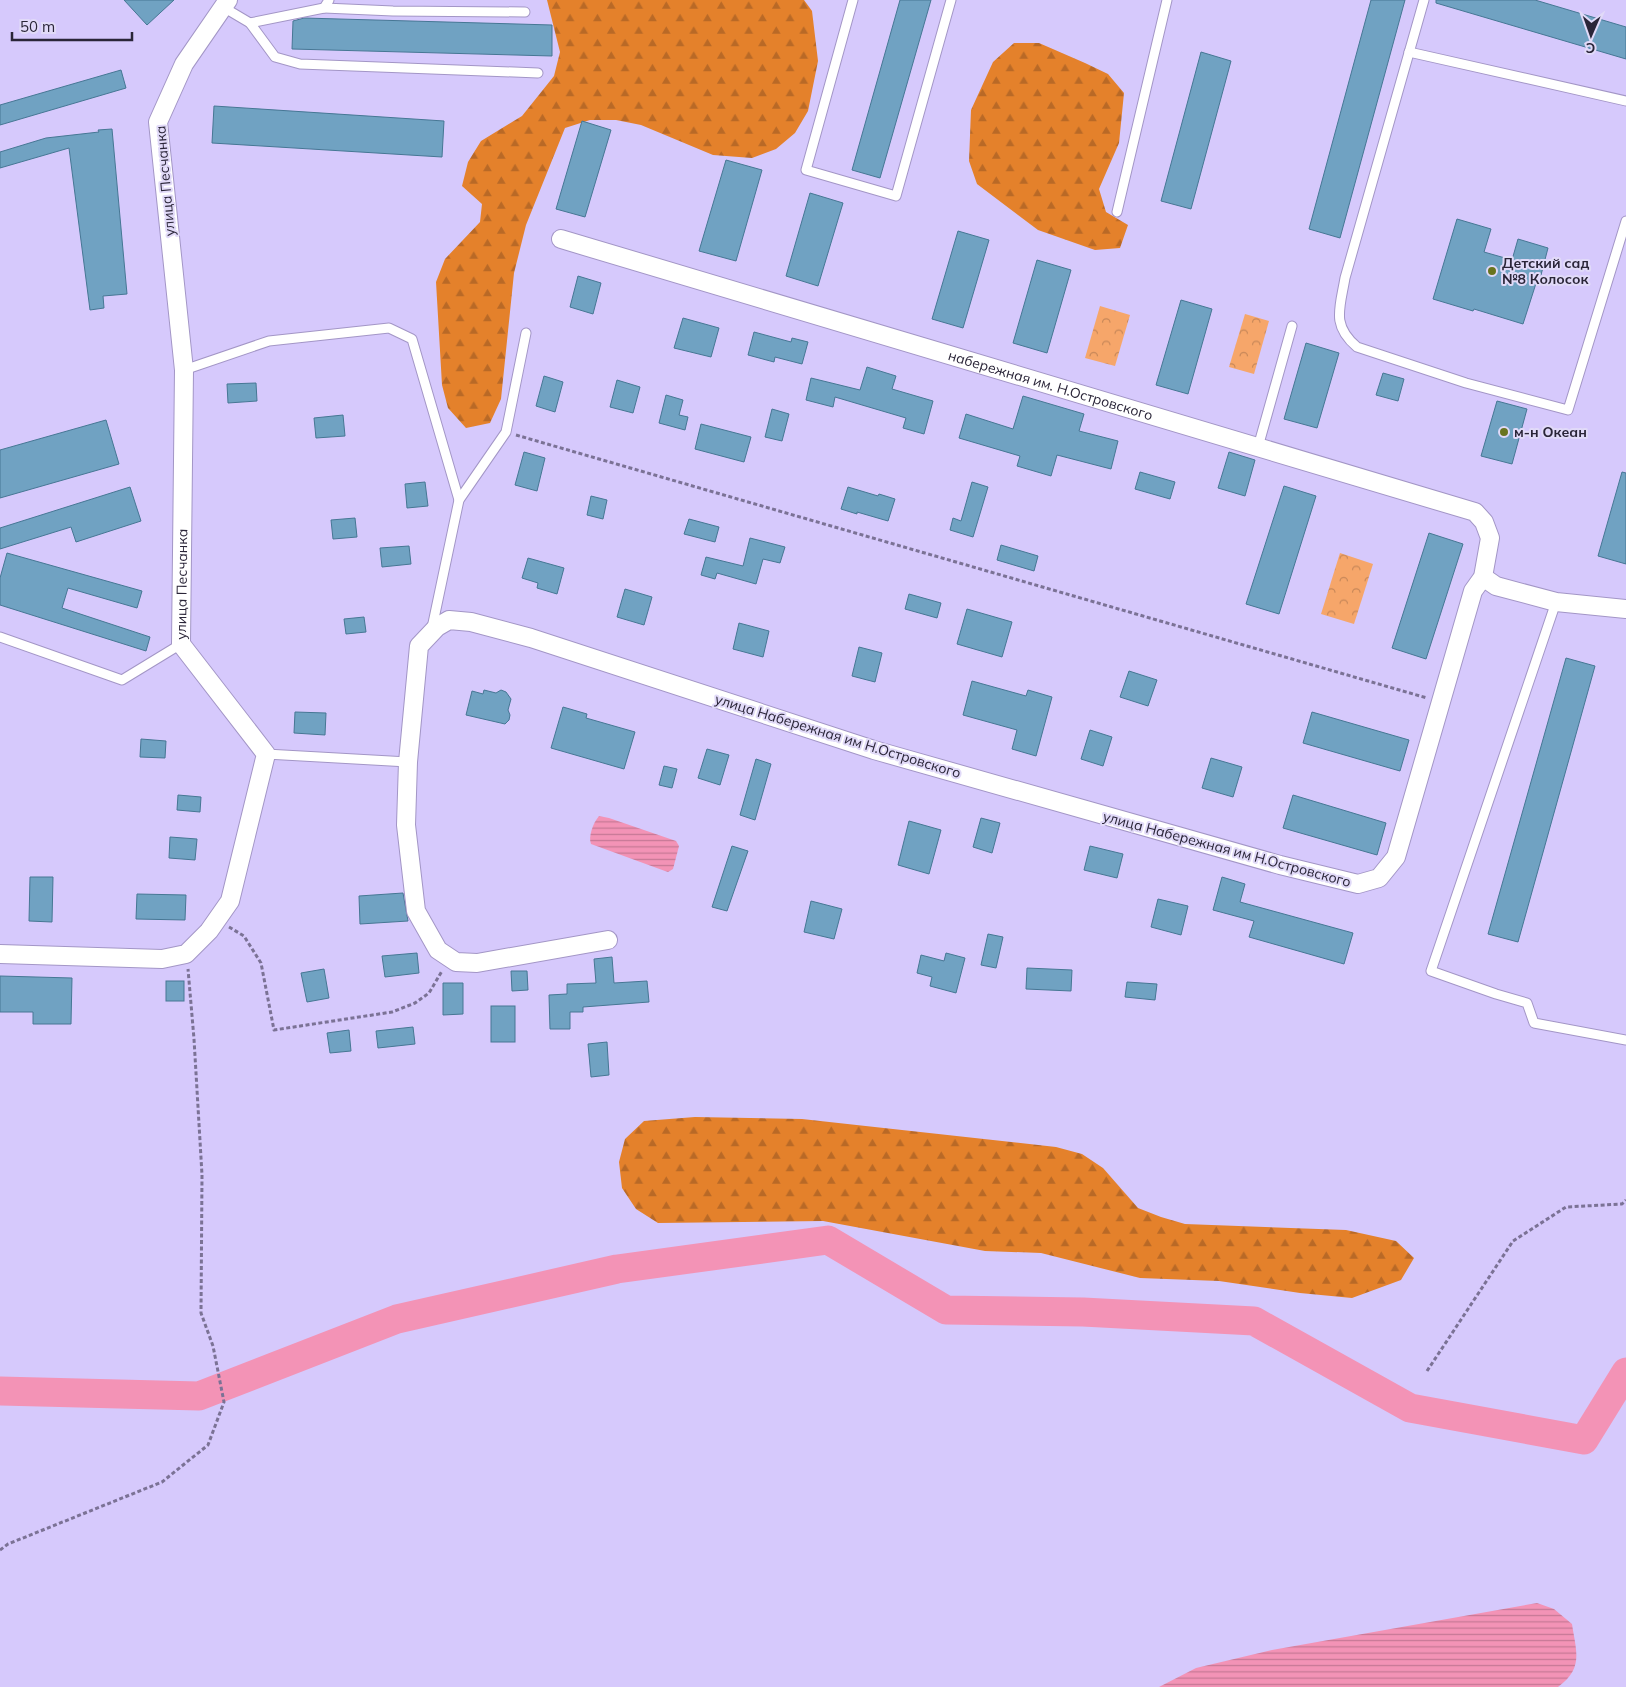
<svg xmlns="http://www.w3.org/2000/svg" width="1626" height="1687" viewBox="0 0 1626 1687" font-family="Mulish,sans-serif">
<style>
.forest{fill:url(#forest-firs)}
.park{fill:url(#park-crowns)}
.water{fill:url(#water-rules)}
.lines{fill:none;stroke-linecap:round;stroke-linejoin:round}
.river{stroke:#f393b6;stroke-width:29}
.building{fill:#70a2c2;stroke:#467794}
.lane-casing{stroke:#a396c6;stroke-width:11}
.street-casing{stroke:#a396c6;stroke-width:20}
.path{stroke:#7b7295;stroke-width:3;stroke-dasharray:4 2.5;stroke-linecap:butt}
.lane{stroke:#fff;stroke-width:9}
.street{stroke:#fff;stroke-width:18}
.poi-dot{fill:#69741f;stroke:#e1daf8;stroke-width:2}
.labels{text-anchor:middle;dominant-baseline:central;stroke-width:4;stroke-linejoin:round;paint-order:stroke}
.street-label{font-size:14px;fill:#2a2538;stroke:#e1daf8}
.poi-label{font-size:14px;font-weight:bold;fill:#2a2538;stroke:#e1daf8;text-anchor:start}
</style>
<defs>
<pattern id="forest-firs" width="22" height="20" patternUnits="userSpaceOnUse" patternTransform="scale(1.25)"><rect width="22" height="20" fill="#e4812b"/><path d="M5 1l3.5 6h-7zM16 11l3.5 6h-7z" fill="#b96926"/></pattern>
<pattern id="park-crowns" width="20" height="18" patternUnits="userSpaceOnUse" patternTransform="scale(1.25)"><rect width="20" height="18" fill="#f6a66a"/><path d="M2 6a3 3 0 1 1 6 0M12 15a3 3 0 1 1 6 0" fill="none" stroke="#c78758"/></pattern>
<pattern id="water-rules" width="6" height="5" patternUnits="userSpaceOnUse" patternTransform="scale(1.25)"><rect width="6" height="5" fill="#f393b6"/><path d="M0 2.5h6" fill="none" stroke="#c57895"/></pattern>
</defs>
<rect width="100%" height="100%" fill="#d6c9fc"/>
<g class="forest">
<path d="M547 0H804L812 11 818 61 808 111 795 133 776 149 752 158 713 155 641 125 616 120H590L565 128 526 225 514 273 501 399 490 423 466 428 448 408 442 385 436 282 445 259 480 222 482 204 462 186 468 162 481 141 522 116 554 76 560 52Z"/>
<path d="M1014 43H1039L1085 63 1108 74 1124 93 1119 143 1099 189 1106 212 1128 225 1120 248 1095 250 1038 230 977 184 969 161 971 110 993 62Z"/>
<path d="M695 1117 802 1119 1056 1147 1082 1154 1103 1168 1138 1208 1161 1217 1185 1224 1346 1230 1396 1241 1414 1258 1401 1280 1352 1298 1300 1293 1219 1281 1140 1278 1041 1253 985 1251 823 1221 658 1223 636 1209 622 1188 619 1162 625 1139 644 1121Z"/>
</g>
<g class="park">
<path d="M1100 306 1130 315 1115 366 1085 358Z"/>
<path d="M1245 314 1269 321 1254 374 1229 367Z"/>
<path d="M1340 553 1373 564 1354 624 1321 614Z"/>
</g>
<g class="water">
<path d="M599 816 609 818 676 841 679 846 673 869 668 872 665 871 591 844C588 837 593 823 599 816Z"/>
<path d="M1537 1603 1554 1609 1572 1624C1576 1651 1584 1668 1558 1687H1159L1196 1668 1272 1650Z"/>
</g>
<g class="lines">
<path class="river" d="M0 1391 199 1396 397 1319 617 1269 828 1240 946 1310 1083 1312 1254 1321 1410 1408 1584 1440 1626 1372"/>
</g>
<g class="building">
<path d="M124 0H174L147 25Z"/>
<path d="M900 0H931L880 178 852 170Z"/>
<path d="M1371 0H1405L1340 238 1309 229Z"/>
<path d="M1436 0H1535L1626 27V59L1436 3Z"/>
<path d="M304 18 552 25V56L292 49 293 21Z"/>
<path d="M1201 52 1231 61 1191 209 1161 201Z"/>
<path d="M121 70 126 88 0 125V105Z"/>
<path d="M214 106 444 121 442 157 212 143Z"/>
<path d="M582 121 611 130 585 217 556 209Z"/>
<path d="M112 129 127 294 103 296 104 308 90 310 69 148 0 168V152L46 138 99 132 98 130Z"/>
<path d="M726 160 762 170 736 261 699 251Z"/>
<path d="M810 193 843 203 818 286 786 276Z"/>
<path d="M1457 219 1491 229 1484 252 1512 260 1518 239 1548 248 1541 275 1539 274 1523 324 1474 309 1473 311 1433 299Z"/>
<path d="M958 231 989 240 963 328 932 319Z"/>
<path d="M1037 260 1071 270 1047 353 1013 343Z"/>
<path d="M578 276 601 283 593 314 570 307Z"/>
<path d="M1181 300 1212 309 1188 394 1156 385Z"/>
<path d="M683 318 719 328 711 357 674 348Z"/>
<path d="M754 332 791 342 792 338 808 342 802 364 775 357 774 362 748 355Z"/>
<path d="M1306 343 1339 353 1317 428 1284 419Z"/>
<path d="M867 367 896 376 892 389 933 401 924 434 903 428 906 418 835 397 833 407 806 400 811 378 860 390Z"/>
<path d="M1383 373 1404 379 1398 401 1376 395Z"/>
<path d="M544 376 563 382 555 412 536 406Z"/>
<path d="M617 380 640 387 633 413 610 407Z"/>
<path d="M256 383 257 401 228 403 227 384Z"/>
<path d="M666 395 683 400 679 415 688 417 685 430 659 423Z"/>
<path d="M1023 396 1084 414 1079 431 1118 441 1111 469 1057 455 1051 476 1017 466 1020 456 959 438 966 414 1013 429Z"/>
<path d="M1497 401 1527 409 1512 464 1481 456Z"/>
<path d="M772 409 789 414 782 441 765 437Z"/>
<path d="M343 415 345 436 316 438 314 418Z"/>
<path d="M106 420 119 464 0 498V450Z"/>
<path d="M701 424 751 437 744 462 695 449Z"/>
<path d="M524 452 545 458 537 491 515 485Z"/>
<path d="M1229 452 1255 460 1245 496 1218 488Z"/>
<path d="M1140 472 1175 482 1170 499 1135 489Z"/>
<path d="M1622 472 1626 473V564L1598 556Z"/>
<path d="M425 482 428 506 407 508 405 484Z"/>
<path d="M972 482 988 487 973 537 950 530 953 518 961 521Z"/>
<path d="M1284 486 1316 496 1279 614 1246 604Z"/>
<path d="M130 487 141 521 76 542 71 527 0 549V528Z"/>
<path d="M848 487 878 496 879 494 895 499 888 521 857 512V514L841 509Z"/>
<path d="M591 496 607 500 603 519 587 515Z"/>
<path d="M355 518 357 537 333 539 331 520Z"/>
<path d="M689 519 719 527 715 542 684 534Z"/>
<path d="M1429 533 1463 544 1426 659 1392 648Z"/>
<path d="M750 538 785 547 780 563 763 559 756 584 717 573 715 579 701 575 706 557 743 566Z"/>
<path d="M1001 545 1038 556 1034 571 997 560Z"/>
<path d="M409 546 411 564 382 567 380 548Z"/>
<path d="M7 553 142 591 137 608 68 588 62 608 150 637 146 651 0 605V578Z"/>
<path d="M528 558 564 568 557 594 537 588 538 583 522 578Z"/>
<path d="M625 589 652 597 644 625 617 617Z"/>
<path d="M909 594 941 603 937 618 905 609Z"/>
<path d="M967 609 1012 622 1002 657 957 644Z"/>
<path d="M364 617 366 632 346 634 344 619Z"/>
<path d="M739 623 769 631 763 657 733 649Z"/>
<path d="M859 647 882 653 875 682 852 676Z"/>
<path d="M1566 658 1595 666 1518 942 1488 934Z"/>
<path d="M1129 671 1157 680 1148 706 1120 697Z"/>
<path d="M972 681 1026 696 1028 690 1052 697 1036 756 1012 749 1017 730 963 715Z"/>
<path d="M484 690 496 693 501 690 506 692 511 699 508 710 510 715 509 720 505 724 466 715 472 691 483 694Z"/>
<path d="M563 707 587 714 586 718 635 732 624 769 551 748Z"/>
<path d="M295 712 326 713 325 735 294 733Z"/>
<path d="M1312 712 1409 740 1400 771 1303 743Z"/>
<path d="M1090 730 1112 737 1103 766 1081 759Z"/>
<path d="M141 739 166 741 165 758 140 757Z"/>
<path d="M707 749 729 755 720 785 698 778Z"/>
<path d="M1211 758 1242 767 1233 797 1202 788Z"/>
<path d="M756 759 771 764 755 820 740 815Z"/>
<path d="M664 766 677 769 672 788 659 785Z"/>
<path d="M178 795 201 797 200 812 177 810Z"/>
<path d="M1293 795 1386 823 1377 855 1283 828Z"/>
<path d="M981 818 1000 823 992 853 973 847Z"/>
<path d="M909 821 941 830 929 874 898 865Z"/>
<path d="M170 837 197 839 195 860 169 858Z"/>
<path d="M732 846 748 851 727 911 712 907Z"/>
<path d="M1090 846 1123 854 1117 878 1084 870Z"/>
<path d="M30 877H53L52 922 29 921Z"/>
<path d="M1222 877 1245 884 1240 902 1353 933 1344 964 1249 937 1254 921 1213 910Z"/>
<path d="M403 893 408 921 360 924 359 896Z"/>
<path d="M137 894 186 895 185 920 136 919Z"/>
<path d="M1158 899 1188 906 1181 935 1151 927Z"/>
<path d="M811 901 842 909 834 939 804 932Z"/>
<path d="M988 934 1003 937 996 968 981 965Z"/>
<path d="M417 953 419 973 385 977 382 956Z"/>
<path d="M946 953 965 958 956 993 930 986 932 977 917 973 921 955 944 961Z"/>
<path d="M612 957 614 983 647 981 649 1002 583 1007V1012H570V1029H550L549 995 567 994V984L596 983 594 959Z"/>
<path d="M1027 968 1072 970 1071 991 1026 989Z"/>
<path d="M324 969 329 998 307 1002 301 973Z"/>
<path d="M511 971H527L528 990 512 991Z"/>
<path d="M0 976 72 978 71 1024H33V1012H0Z"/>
<rect x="166" y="981" width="18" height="20"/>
<path d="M1127 982 1157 984 1155 1000 1125 997Z"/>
<path d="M443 983H463V1014L443 1015Z"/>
<rect x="491" y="1006" width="24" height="36"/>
<path d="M413 1027 415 1044 378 1048 376 1031Z"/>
<path d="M349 1030 351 1051 330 1053 327 1033Z"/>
<path d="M607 1042 609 1075 591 1077 588 1044Z"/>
</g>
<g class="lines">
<g class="lane-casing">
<g id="lane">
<path d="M853 0 806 170 896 196 951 0"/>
<path d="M1424 0 1345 278C1340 308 1331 325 1357 347L1466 383 1568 410 1626 221"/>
<path d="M223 7 250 23 275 57 300 64 538 73"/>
<path d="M324 8 393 11 525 12"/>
<path d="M250 23 324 8 329 0"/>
<path d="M1409 52 1626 101"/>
<path d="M1117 212 1167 0"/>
<path d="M184 370 269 341 389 328 412 339 459 500"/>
<path d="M1258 447 1292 326"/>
<path d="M1556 602 1431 971 1496 994 1527 1003 1534 1023 1626 1040"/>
<path d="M432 628 459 500 506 432 526 333"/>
<path d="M0 637 122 680 181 644"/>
<path d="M266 754 408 762"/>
</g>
</g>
<g class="street-casing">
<g id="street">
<path id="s1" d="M561 239 1475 512 1484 522 1490 538 1483 577 1473 591 1396 857 1379 878 1358 884 1280 865 874 750 531 638 471 622 449 620 437 627 419 646 408 762 406 825 416 911 438 950 456 962 477 963 608 940"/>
<path d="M1483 577 1496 586 1556 602 1626 609"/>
<path id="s2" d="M0 954 162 959 186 954 209 931 230 901 266 754 181 644 184 370 158 122 184 64 228 0"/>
</g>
</g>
<g class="path">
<path d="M516 435 1427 698"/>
<path d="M229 927 244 936 261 963 274 1030 392 1012 415 1003 429 993 442 971"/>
<path d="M1427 1371 1513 1241 1566 1207 1622 1204 1626 1200"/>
<path d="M0 1550 8 1544 162 1482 208 1445 224 1402 213 1346 201 1313 202 1175 194 1039 188 969"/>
</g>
<use href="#lane" class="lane"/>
<use href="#street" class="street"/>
</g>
<g class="poi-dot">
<circle cx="1492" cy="271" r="5"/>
<circle cx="1504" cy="432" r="5"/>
</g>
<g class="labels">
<g class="street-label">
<text transform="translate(165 181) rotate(-95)">улица Песчанка</text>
<text stroke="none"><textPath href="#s1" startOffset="511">набережная им. Н.Островского</textPath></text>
<text stroke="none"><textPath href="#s2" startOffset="606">улица Песчанка</textPath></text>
<text transform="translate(838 736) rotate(17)">улица Набережная им Н.Островского</text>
<text transform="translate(1227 849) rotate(15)">улица Набережная им Н.Островского</text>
</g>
<g class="poi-label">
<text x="1502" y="263">Детский сад<tspan x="1502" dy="16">№8 Колосок</tspan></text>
<text x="1514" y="432">м-н Океан</text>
</g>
</g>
<g transform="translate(1591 35) rotate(182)" stroke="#e1daf8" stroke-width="4" paint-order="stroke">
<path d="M0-4L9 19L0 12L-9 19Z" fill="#2a2538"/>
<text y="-8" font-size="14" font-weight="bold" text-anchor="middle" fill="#2a2538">С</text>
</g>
<path d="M12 32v8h120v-8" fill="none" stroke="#2a2538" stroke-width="2.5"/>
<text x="20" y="32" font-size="15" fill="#2a2538" stroke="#e1daf8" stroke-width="4" paint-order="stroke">50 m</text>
</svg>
